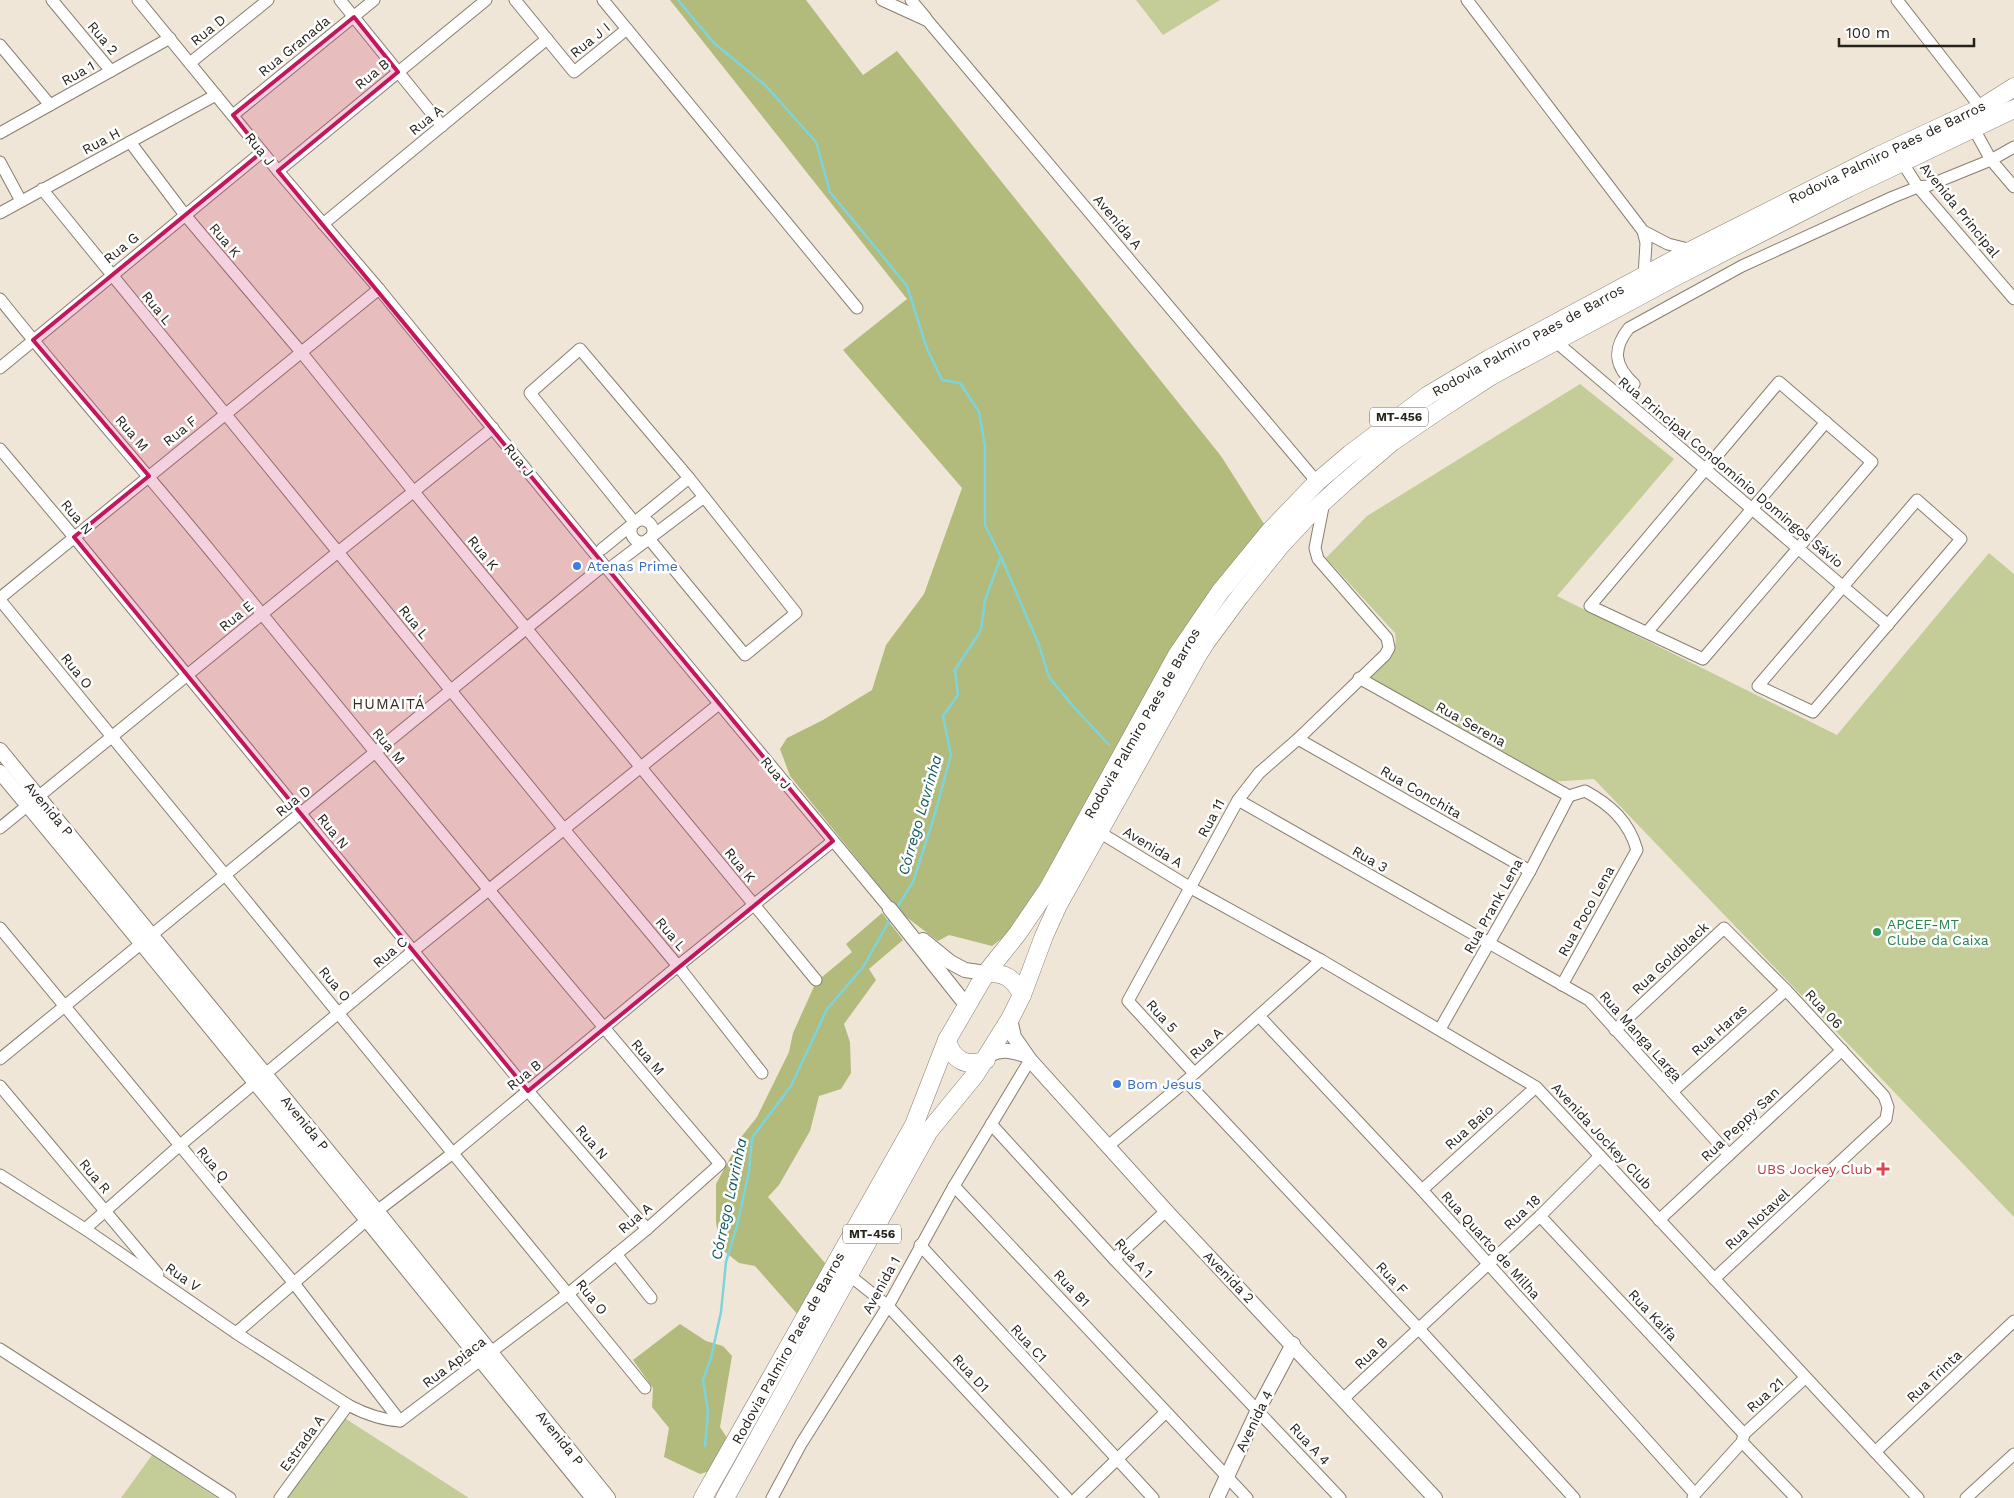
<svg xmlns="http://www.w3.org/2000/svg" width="2014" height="1498" viewBox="0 0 2014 1498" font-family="'Work Sans',sans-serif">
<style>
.green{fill:#c4cc98}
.forest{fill:#b2bb7c}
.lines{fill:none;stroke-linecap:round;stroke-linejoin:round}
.stream{stroke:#7dd4db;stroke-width:2.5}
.minor-casing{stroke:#887f72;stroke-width:13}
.tertiary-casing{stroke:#887f72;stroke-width:16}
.primary-casing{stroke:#887f72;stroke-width:19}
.minor{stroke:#fff;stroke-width:11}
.tertiary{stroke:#fff;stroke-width:14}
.primary{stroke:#fff;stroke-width:18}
.marked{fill:#c2185b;fill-opacity:0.2;stroke:#c2185b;stroke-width:4;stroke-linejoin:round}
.shop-dot{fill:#3f7fe0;stroke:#fff;stroke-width:2}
.leisure-dot{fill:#2e9e5b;stroke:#fff;stroke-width:2}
.health-dot{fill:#e0444e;stroke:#fff;stroke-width:2}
.labels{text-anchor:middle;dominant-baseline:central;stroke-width:5;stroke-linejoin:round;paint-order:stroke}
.shield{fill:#fff;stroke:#666460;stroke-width:1}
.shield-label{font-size:12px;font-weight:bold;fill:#25221c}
.street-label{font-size:14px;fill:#25221c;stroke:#fff}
.shop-label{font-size:14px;fill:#366cbe;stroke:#fff;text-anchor:start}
.leisure-label{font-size:14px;fill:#27864d;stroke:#fff;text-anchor:start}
.health-label{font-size:14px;fill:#be3a42;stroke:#fff;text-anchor:end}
.neighbourhood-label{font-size:15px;letter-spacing:1px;fill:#332b20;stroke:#fff}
.water-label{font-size:15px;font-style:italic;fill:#0e5b60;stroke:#fff}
</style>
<rect width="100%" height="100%" fill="#f0e6d7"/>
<g class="green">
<path d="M1136 0H1220L1163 35Z"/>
<path d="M1580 384 1674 459 1557 596 1837 735 1989 553 2014 574V1217L1594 779 1550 782 1370 677C1384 662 1399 655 1395 633L1326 558 1367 516Z"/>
<path d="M343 1417 469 1498H284Z"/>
<path d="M152 1455 217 1498H121Z"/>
</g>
<g class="forest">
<path d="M670 0H806L863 75 897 51 1221 456 1266 527 1176 643 1040 884 1006 935 992 946 949 935 938 941 901 913 790 776 780 749 787 738 823 720 872 690 886 645 924 594 962 488 843 350 907 299Z"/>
<path d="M882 913 903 940 869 969 876 980 844 1024 850 1042 851 1073 841 1089 819 1096 810 1131 779 1185 768 1197 825 1263 799 1316 755 1266 739 1263 720 1248 716 1222V1184L742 1136 757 1117 789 1052 793 1033 816 982 852 952 846 944Z"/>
<path d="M680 1324 706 1341 723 1346 732 1356 720 1427 729 1441 713 1470 700 1474 664 1457 669 1428 652 1407 653 1388 633 1360Z"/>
</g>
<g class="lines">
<g class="stream">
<path d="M678 0 714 43 766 86 816 142 830 192 907 286 927 349 942 380 960 383 979 412 985 446V525L1001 557 985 600 981 630 955 670 958 695 943 716 951 755 934 817 913 882 896 909"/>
<path d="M1001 557 1039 645 1049 677 1073 706 1109 745"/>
<path d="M705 1446 708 1412 703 1380 711 1358 721 1312 726 1262 737 1226 749 1172 752 1138 791 1086 827 1009 863 967 891 918"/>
</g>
<g class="minor-casing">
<g id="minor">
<path d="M52 0 111 71"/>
<path d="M138 0 278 171 379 289 604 565 890 909"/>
<path d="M340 0 442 126"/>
<path d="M515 0 574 72 627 29"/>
<path d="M603 0 857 308"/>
<path d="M882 0 928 21 1317 482"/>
<path d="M911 0 926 18"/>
<path d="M1467 0 1643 231 1668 244 1692 250"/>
<path d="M1897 0 1981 108"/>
<path d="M0 45 50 105"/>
<path d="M190 63 268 0"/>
<path d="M233 115 374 0"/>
<path d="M1974 129 1991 160 2014 187"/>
<path d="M0 133 170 38"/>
<path d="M130 142 185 215 301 352 414 492 816 980"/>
<path d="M0 162 21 201"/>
<path d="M1902 162 1918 187 2014 299"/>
<path d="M278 171 486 0"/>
<path d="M42 189 563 828 678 966 762 1073"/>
<path d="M0 213 216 95"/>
<path d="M323 224 547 39"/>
<path d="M1643 231 1646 243 1644 276"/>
<path d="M0 299C70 387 146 472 217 559 383 762 549 965 720 1164L647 1229 569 1293 400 1421C381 1420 365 1414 348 1405L236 1333 85 1229 0 1175"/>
<path d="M1555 341 1888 625"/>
<path d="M0 368 262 152"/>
<path d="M1779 382 1872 462 1703 659 1590 606Z"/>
<path d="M1624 400 1634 384C1614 366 1612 349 1629 328L1742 266 1893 197 1918 187 1927 186 1991 160 2014 147"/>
<path d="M0 449 74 537 528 1091 647 1229"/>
<path d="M1917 500 1961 539 1813 712 1758 686Z"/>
<circle cx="642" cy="531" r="11"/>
<path d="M635 523 530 393 580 349 689 478 796 613 745 655 650 540"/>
<path d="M602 549 689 478"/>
<path d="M614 565 704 497"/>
<path d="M0 598 379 289"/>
<path d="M0 600 645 1388"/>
<path d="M1648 631 1826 422"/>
<path d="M1359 678 1569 796"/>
<path d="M1298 739 1530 871"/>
<path d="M1238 800 1589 1000 1729 1155"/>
<path d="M0 828 338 552 493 428"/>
<path d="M1099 832 1191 888 1321 960 1536 1087 1918 1498"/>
<path d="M0 928 293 1282 400 1421"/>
<path d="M1562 985 1637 850C1629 822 1611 805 1585 791L1569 796"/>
<path d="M1259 1016 1422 1190 1695 1494 1693 1498"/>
<path d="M1440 1029 1530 871 1569 796"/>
<path d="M1615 1030 1724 928 1786 990 1884 1096 1888 1107 1886 1119 1714 1279"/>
<path d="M0 1059 604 565"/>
<path d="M1194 1073 1128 1001 1238 800 1259 773 1298 739 1385 655 1389 648 1387 638 1318 559 1315 548 1324 502"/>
<path d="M1186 1081 1419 1329 1574 1498"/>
<path d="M0 1086 158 1274"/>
<path d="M1672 1092 1786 990"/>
<path d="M991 1124 1114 1259 1340 1498"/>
<path d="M1108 1146 1186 1081 1321 960"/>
<path d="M954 1186 1247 1498"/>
<path d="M1422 1190 1536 1087"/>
<path d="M1540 1216 1744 1434"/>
<path d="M1659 1220 1842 1050"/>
<path d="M85 1229 179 1146 413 951 719 704"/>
<path d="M920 1245 1153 1498"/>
<path d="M616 1254 651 1298"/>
<path d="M1114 1259 1166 1211"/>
<path d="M849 1275 888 1306 1067 1498"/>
<path d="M236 1333 377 1211 453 1153 678 966 833 841"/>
<path d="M0 1349 230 1498"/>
<path d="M1343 1399 1540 1216 1600 1156"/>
<path d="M1744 1434 1742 1442 1796 1498"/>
<path d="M1744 1434 1805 1378"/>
<path d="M1875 1452 2014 1321"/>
<path d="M1695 1494 1742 1442"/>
<path d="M280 1498 348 1405"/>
<path d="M772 1498 801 1444 888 1306 954 1186 1030 1060"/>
<path d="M1077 1498 1166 1412"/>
<path d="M1966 1498 2014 1454"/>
</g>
</g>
<g class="tertiary-casing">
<g id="tertiary">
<path d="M0 750 377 1211 608 1498"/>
<path d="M0 772C200 1012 395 1256 593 1498"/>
<path d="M890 909 967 1006"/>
<path d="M923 940 950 962 965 970 986 973"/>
<path d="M1010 1019 1014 1037 1030 1060 1169 1214 1435 1498"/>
<path d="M989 1055C1002 1048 1011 1051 1025 1055"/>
<path d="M1217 1498 1258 1410 1293 1344"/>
</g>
</g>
<g class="primary-casing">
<g id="primary">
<path d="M986 973C1004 972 1014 978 1022 995"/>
<path d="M947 1040C952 1060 967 1068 986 1060"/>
<path d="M703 1498 914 1125 947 1040 986 973 1018 933 1048 889 1177 655 1220 592 1270 531 1317 482 1350 454 1427 396 1489 359 1692 250 1878 156 1981 108 2014 87"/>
<path d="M725 1498 929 1131 975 1075 1010 1019 1022 995 1044 936 1058 905 1196 658 1206 642 1240 596 1281 545 1309 515 1344 483 1392 442 1436 412 1491 376 1671 279 1848 188 2014 109"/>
</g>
</g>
<use href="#minor" class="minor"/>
<use href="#tertiary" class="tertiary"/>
<use href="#primary" class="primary"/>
</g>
<path class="marked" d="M354 17 398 72 278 171 833 841 528 1091 74 537 149 476 33 340 262 152 233 115Z"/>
<g class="shop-dot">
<circle cx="577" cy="566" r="5"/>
<circle cx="1117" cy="1084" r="5"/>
</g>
<circle class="leisure-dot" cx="1877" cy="932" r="5"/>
<path class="health-dot" d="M1880.5 1161.5h5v5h5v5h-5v5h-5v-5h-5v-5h5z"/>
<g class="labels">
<g class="shield">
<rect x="1370" y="407.5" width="58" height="19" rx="4"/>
<rect x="843" y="1224.5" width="58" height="19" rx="4"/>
</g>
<g class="shield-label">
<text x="1399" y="417">MT-456</text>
<text x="872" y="1234">MT-456</text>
</g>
<g class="street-label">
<text transform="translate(208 30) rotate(-39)">Rua D</text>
<text transform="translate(103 38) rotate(50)">Rua 2</text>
<text transform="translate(590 40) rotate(-39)">Rua J I</text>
<text transform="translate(294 46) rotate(-39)">Rua Granada</text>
<text transform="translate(78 73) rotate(-29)">Rua 1</text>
<text transform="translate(372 74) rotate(-39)">Rua B</text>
<text transform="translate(426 120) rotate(-39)">Rua A</text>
<text transform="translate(101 141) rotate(-28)">Rua H</text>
<text transform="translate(260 149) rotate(51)">Rua J</text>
<text transform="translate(1887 152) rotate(-26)">Rodovia Palmiro Paes de Barros</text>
<text transform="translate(1960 210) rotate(51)">Avenida Principal</text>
<text transform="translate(1118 222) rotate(50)">Avenida A</text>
<text transform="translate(225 240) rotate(50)">Rua K</text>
<text transform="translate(121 248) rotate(-39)">Rua G</text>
<text transform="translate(157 308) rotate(51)">Rua L</text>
<text transform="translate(1528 340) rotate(-29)">Rodovia Palmiro Paes de Barros</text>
<text transform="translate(180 431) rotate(-39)">Rua F</text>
<text transform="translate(132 433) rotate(49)">Rua M</text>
<text transform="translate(519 460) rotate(51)">Rua J</text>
<text transform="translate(1731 472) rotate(40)">Rua Principal Condomínio Domingos Sávio</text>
<text transform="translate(77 517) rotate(50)">Rua N</text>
<text transform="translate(483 553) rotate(51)">Rua K</text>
<text transform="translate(236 616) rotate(-39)">Rua E</text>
<text transform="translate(414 622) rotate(51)">Rua L</text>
<text transform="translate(77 671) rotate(51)">Rua O</text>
<text transform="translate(1142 723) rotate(-60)">Rodovia Palmiro Paes de Barros</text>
<text transform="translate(1471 724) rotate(29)">Rua Serena</text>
<text transform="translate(389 746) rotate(50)">Rua M</text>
<text transform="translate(776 773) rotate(50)">Rua J</text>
<text transform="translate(1421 792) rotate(30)">Rua Conchita</text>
<text transform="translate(293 801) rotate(-39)">Rua D</text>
<text transform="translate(49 809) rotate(50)">Avenida P</text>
<text transform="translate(1211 818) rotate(-62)">Rua 11</text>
<text transform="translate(333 831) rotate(51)">Rua N</text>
<text transform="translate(1153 847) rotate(31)">Avenida A</text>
<text transform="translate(1370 859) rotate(30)">Rua 3</text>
<text transform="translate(740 865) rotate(51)">Rua K</text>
<text transform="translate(1493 906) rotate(-61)">Rua Prank Lena</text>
<text transform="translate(1586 911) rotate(-61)">Rua Poco Lena</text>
<text transform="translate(671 934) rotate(50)">Rua L</text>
<text transform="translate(390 952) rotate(-40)">Rua C</text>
<text transform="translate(1670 958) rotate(-43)">Rua Goldblack</text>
<text transform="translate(335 984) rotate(50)">Rua O</text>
<text transform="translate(1824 1009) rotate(47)">Rua 06</text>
<text transform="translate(1162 1016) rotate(48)">Rua 5</text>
<text transform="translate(1719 1030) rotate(-42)">Rua Haras</text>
<text transform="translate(1641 1036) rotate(48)">Rua Manga Larga</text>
<text transform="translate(1206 1043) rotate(-42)">Rua A</text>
<text transform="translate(648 1057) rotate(49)">Rua M</text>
<text transform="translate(524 1075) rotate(-39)">Rua B</text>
<text transform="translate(305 1123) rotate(51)">Avenida P</text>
<text transform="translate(1740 1124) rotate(-43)">Rua Peppy San</text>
<text transform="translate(1469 1127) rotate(-42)">Rua Baio</text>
<text transform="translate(1602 1136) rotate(47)">Avenida Jockey Club</text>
<text transform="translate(592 1142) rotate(49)">Rua N</text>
<text transform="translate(213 1164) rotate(50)">Rua Q</text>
<text transform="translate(95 1176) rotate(50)">Rua R</text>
<text transform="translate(1522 1212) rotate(-43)">Rua 18</text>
<text transform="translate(635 1218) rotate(-40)">Rua A</text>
<text transform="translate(1757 1219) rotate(-43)">Rua Notavel</text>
<text transform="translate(1491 1245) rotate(48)">Rua Quarto de Milha</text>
<text transform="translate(1134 1258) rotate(47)">Rua A 1</text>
<text transform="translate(183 1277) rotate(35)">Rua V</text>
<text transform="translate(1229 1277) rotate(46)">Avenida 2</text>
<text transform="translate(1392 1278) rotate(47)">Rua F</text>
<text transform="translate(881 1285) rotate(-61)">Avenida 1</text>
<text transform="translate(1072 1288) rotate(47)">Rua B1</text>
<text transform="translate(592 1297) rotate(51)">Rua O</text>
<text transform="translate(1653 1315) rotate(47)">Rua Kaifa</text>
<text transform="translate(1029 1343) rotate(47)">Rua C1</text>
<text transform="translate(788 1348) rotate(-61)">Rodovia Palmiro Paes de Barros</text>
<text transform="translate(1371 1353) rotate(-43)">Rua B</text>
<text transform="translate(454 1362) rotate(-37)">Rua Apiaca</text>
<text transform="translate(971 1373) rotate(47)">Rua D1</text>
<text transform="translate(1934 1376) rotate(-43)">Rua Trinta</text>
<text transform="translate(1765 1395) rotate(-42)">Rua 21</text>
<text transform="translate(1254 1421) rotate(-64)">Avenida 4</text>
<text transform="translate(560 1438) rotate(51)">Avenida P</text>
<text transform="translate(302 1443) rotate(-54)">Estrada A</text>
<text transform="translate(1310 1444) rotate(47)">Rua A 4</text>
</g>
<g class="shop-label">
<text x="587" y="566">Atenas Prime</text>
<text x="1127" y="1084">Bom Jesus</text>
</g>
<g class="leisure-label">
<text x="1887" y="924">APCEF-MT<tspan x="1887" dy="16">Clube da Caixa</tspan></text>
</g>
<g class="health-label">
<text x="1872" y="1169">UBS Jockey Club</text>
</g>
<g class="neighbourhood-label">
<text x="389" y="704">HUMAITÁ</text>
</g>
<g class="water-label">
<text transform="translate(920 815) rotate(-74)">Córrego Lavrinha</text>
<text transform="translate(729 1199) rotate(-78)">Córrego Lavrinha</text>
</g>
</g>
<path d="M1839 38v8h135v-8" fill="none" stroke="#25221c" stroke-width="2.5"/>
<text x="1846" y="38" font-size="15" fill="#25221c" stroke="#ffffff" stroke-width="4" paint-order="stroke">100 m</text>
</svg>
